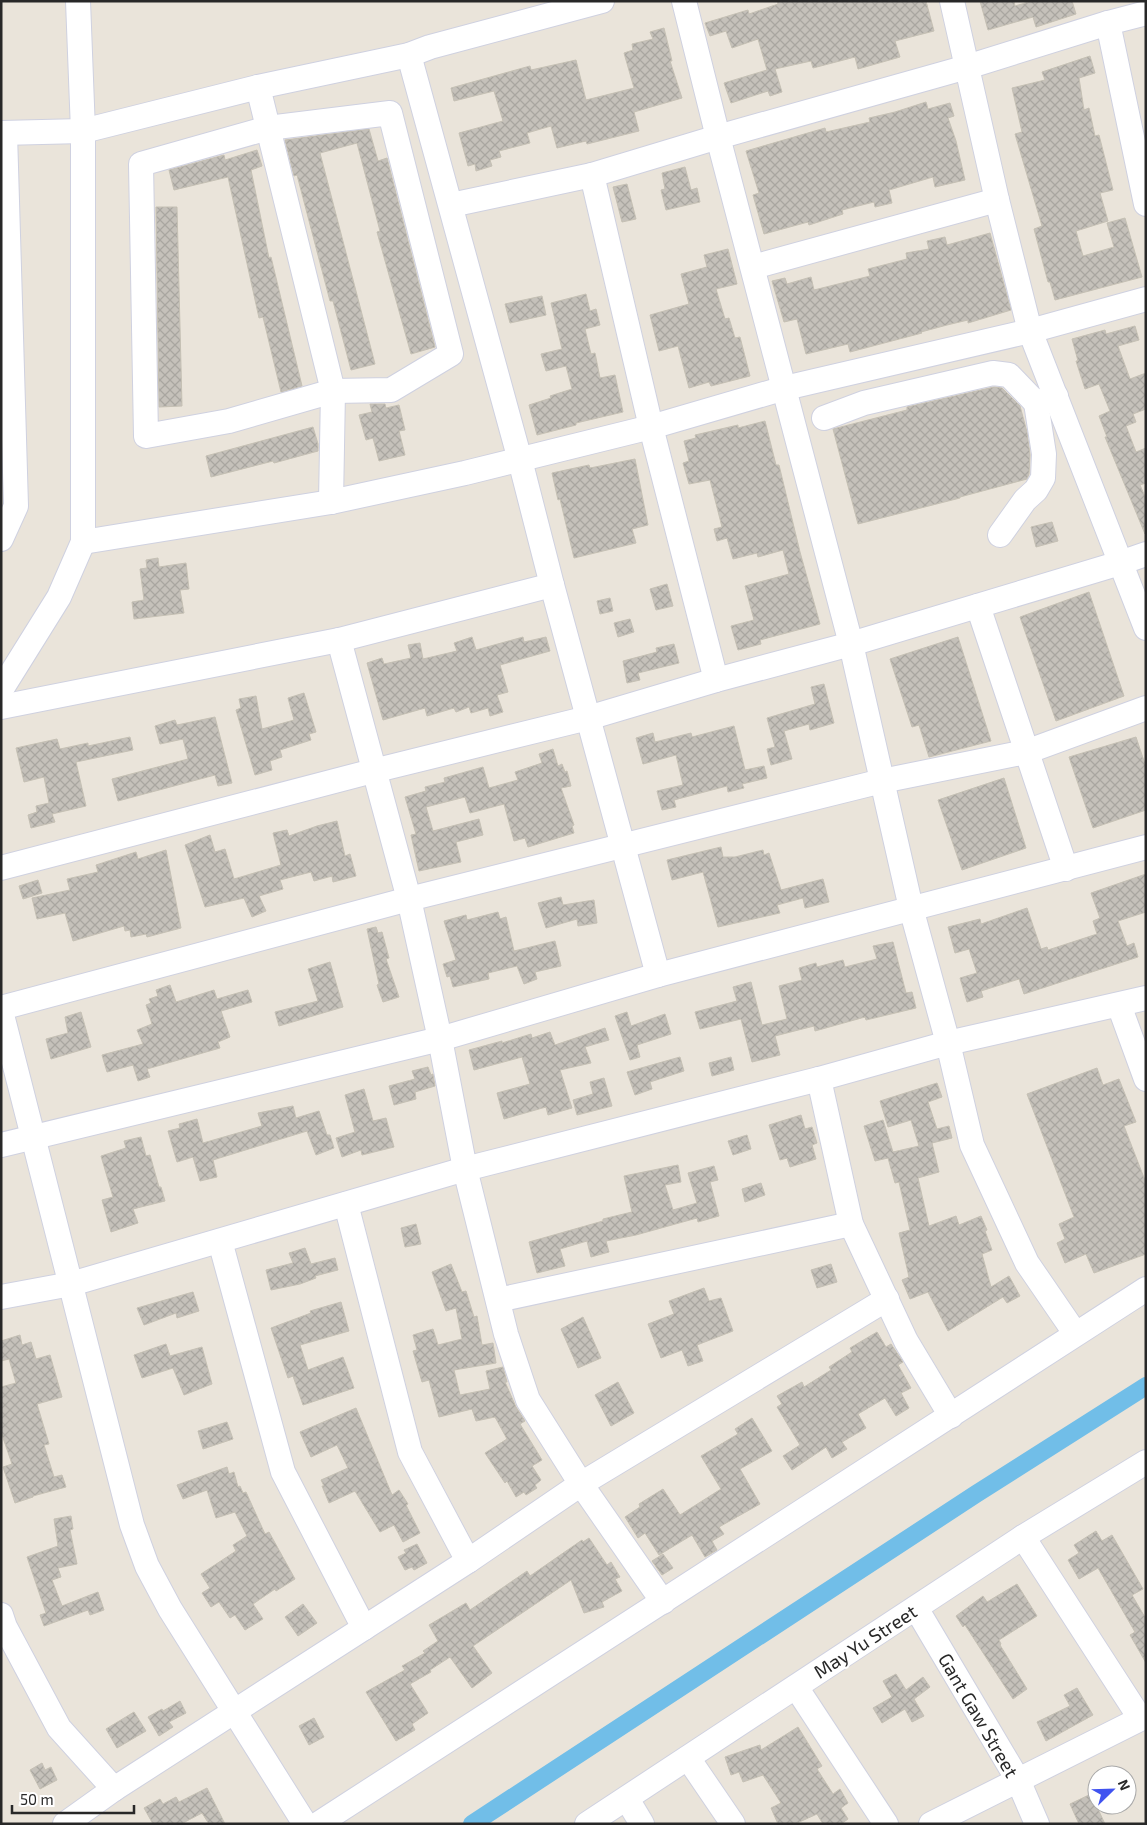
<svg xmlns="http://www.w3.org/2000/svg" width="1147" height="1825" viewBox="0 0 1147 1825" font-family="'Exo 2',sans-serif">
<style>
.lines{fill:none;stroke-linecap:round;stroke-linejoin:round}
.canal{stroke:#71bee8;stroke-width:18}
.building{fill:url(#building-cross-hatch);stroke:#c5c0b4}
.minor-casing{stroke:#cfd1e0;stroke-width:26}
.minor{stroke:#fff;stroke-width:24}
.labels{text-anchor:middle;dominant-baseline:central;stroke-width:4;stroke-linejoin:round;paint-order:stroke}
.street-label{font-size:19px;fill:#282828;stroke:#fff}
</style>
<defs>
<pattern id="building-cross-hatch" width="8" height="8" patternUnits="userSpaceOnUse" patternTransform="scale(1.25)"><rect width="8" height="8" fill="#c5c1ba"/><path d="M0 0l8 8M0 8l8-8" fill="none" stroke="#a9a6a0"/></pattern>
</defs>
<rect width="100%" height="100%" fill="#eae4da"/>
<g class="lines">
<path class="canal" d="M472 1824 976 1494 1146 1386"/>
</g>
<g class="building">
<path d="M777 1H926L934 31 895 41 900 57 858 69 855 57 813 68 811 61 775 69 782 92 770 96 768 91 731 103 724 83 767 70 758 39 732 48 726 31 710 36 705 23 748 10 749 14 778 4Z"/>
<path d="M980 1H1014L1015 6 1032 1H1072L1076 14 1036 27 1033 17 988 30Z"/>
<path d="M664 28 672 61H670L682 98 634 112 639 131 587 144 586 141 557 148 551 126 527 133 530 143 499 151 501 157 490 160 492 166 476 171 475 164 468 166 459 133 503 121 494 91 454 101 451 88 530 66 531 70 576 60 586 100 634 88 624 53 633 50 632 44 653 39 650 32Z"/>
<path d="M1090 56 1095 73 1079 78 1084 110 1089 108 1095 136 1099 135 1113 190 1100 193 1108 221 1076 231 1083 256 1114 247 1107 223 1125 218 1142 277 1055 300 1050 282H1048L1034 229 1042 226 1015 134 1022 132 1012 88 1045 80 1042 72Z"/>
<path d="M926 102 928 109 950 103 954 116 948 118 956 141 965 180 935 187 933 177 889 190 892 203 875 207 874 202 842 210 843 214 809 225 808 222 764 234 753 195 759 193 746 151 825 128 826 132 870 122 869 118 895 112Z"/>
<path d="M369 129 378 161 387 158 435 347 411 354 377 232 380 231 357 143 320 153 375 364 351 370 333 301H330L297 175 294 176 285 140Z"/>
<path d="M257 150 262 166 251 170 269 258 271 257 302 386 281 392 263 317 259 318 228 177 174 190 169 170 224 155 225 160Z"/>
<path d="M685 167 691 190 697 188 700 202 666 210 661 190 665 189 662 173Z"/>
<path d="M627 184 636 219 622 222 613 187Z"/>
<path d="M156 207H177L182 406 159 407Z"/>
<path d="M990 233 1011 310 968 323V320L947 325 921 332 922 333 850 352 848 344 806 354 797 319 784 322 772 281 785 278 787 284 811 277 814 290 870 276 868 269 907 259 906 253 929 249 927 241 945 237 947 245Z"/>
<path d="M728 249 737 284 716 289 725 319 729 318 735 338 740 337 750 376 711 386 709 382 689 388 678 346 659 351 650 315 689 304 681 274 707 267 704 255Z"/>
<path d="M586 294 590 311 596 309 600 325 585 329 591 354 595 353 600 378 615 375 623 412 576 423V425L537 435 529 405 551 398 550 396 572 389 566 366 546 371 541 354 562 349 551 303Z"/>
<path d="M542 296 546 315 510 323 505 304Z"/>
<path d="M1135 326 1139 340 1118 346 1130 379 1146 373V409L1133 414 1136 422 1126 426 1136 452 1146 448V483L1140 485 1146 499 1145 534 1105 437H1107L1099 416 1110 411 1099 384 1085 389 1076 361H1078L1072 339 1105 330 1106 334Z"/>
<path d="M994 387 1002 388 1020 406 1027 432 1030 455 1029 474 1027 479 960 497V498L858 524 833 429 907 410V407Z"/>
<path d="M370 404H385L386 408 399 405 405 430 399 431 405 455 379 461 373 438 366 440 359 415 372 412Z"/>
<path d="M765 421 776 465H779L800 552 820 624 760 640 761 644 738 650 731 626 754 620 745 586 789 574 783 550 758 557 757 553 733 559 727 538 717 541 714 529 722 527 710 480 689 484 683 463 689 461 684 441 696 438 695 435 738 425V428Z"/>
<path d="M313 427 318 444V451L274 463 273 461 211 477 206 456Z"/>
<path d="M635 459 648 525 632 529 636 543 574 558 560 499 558 500 552 473 589 465 590 468Z"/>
<path d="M1052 522 1058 541 1036 547 1031 527Z"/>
<path d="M158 558 159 567 186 563 189 589 180 590 184 613 134 619 132 602 144 600 140 569 147 568 146 560Z"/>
<path d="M667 584 673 606 656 610 650 589Z"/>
<path d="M1089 592 1124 696 1056 721 1020 617Z"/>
<path d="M610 598 613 611 600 614 597 601Z"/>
<path d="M630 619 634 632 618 637 614 623Z"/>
<path d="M472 637 476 650 523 637 524 642 546 637 550 651 500 665 508 692 497 695 503 712 490 716 488 708 471 713 469 707 456 712 454 708 427 716 425 708 383 720 367 663 382 658 384 664 411 658 408 645 420 643 423 659 457 651 454 643Z"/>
<path d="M958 637 991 741 929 757 919 725 912 727 890 659Z"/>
<path d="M674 644 679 663 638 673 640 680 627 683 623 661 657 652 656 648Z"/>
<path d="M824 684 834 723 810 730 809 724 784 731 792 759 771 765 767 749 775 747 767 718 815 704 811 687Z"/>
<path d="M304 693 316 732 309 734 311 740 280 750 282 757 270 761 272 770 255 775 236 710 241 708 239 699 256 696 262 729 294 720 288 698Z"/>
<path d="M215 717 232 783 218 786 215 775 118 801 112 779 188 759 183 739 160 744 155 726 175 720 177 725Z"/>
<path d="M734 726 745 770 764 766 767 778 742 784 744 788 728 792 727 786 674 800 676 807 662 810 657 791 683 785 676 755 643 764 636 738 653 733 655 742 691 733 692 737Z"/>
<path d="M130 737 133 750 76 762 86 806 52 814 55 822 31 828 28 815 37 812 36 806 49 803 44 777 24 782 16 748 57 739 60 749 88 743V746Z"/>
<path d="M1136 737 1146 767V810L1093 828 1069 757Z"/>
<path d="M553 749 558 766 562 764 565 772 567 771 571 786 561 788 574 825 572 826 574 833 528 847 525 838 514 841 504 804 470 813 465 797 426 807 433 831 479 819 483 835 456 842 461 862 419 871 411 835 416 834 405 797 426 791 425 787 445 782 444 778 483 767 489 788 518 780 515 772 542 763 539 754Z"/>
<path d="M1004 778 1026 848 962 870 938 800Z"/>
<path d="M337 821 345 856 350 854 356 876 333 882 332 876 314 881 311 872 280 880 283 889 259 896 266 911 252 917 244 898 205 907 185 845 210 835 215 852 225 849 234 879 281 865 273 833 287 830 289 836 317 826Z"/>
<path d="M721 847 723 857H735L763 850 764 855 769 853 781 890 823 879 829 902 805 908 803 898 777 905 780 913 718 927 703 872 672 880 667 860Z"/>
<path d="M166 850 181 928 147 937 146 934 131 937 130 930 125 931 124 926 73 941 65 913 37 919 32 898 70 890 67 879 98 872 96 865 136 852 138 859Z"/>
<path d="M1146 874V912L1118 921 1127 946 1134 943 1138 957 1024 994 1019 979 981 991 983 997 967 1002 960 978 977 973 969 949 955 953 948 927 980 919 981 924 1027 908 1041 949 1047 947 1048 950 1097 934 1093 921 1100 918 1091 893Z"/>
<path d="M38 880 42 893 23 899 19 886Z"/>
<path d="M561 897 563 905 594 900 597 923 578 926 577 919 546 928 538 903Z"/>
<path d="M498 912 500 919 506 917 514 951 555 941 561 966 535 972 537 979 524 984 517 966 488 973 489 979 453 987 450 976 447 977 443 964 456 960 444 921 466 915 467 920Z"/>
<path d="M376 927 378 933 382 932 389 958 386 959 399 997 383 1002 377 985 379 984 367 929Z"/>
<path d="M893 942 906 993 912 992 916 1008 866 1020 865 1017 815 1031 814 1026 775 1036 780 1055 752 1062 741 1019 700 1029 695 1012 737 1001 733 987 751 982 762 1025 787 1019 779 986 802 980 799 968 816 963 817 967 843 960 845 967 877 959 873 946Z"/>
<path d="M330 962 343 1007 279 1026 275 1012 318 1001 308 969Z"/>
<path d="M170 985 176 1002 214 990 217 999 248 990 252 1002 221 1011 230 1037 218 1042 220 1048 147 1069 150 1077 138 1081 133 1065 107 1072 102 1055 143 1044 137 1030 152 1024 146 1005 151 1003 149 999 158 996 156 990Z"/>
<path d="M81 1012 91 1047 51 1059 46 1039 68 1033 65 1017Z"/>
<path d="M627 1012 631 1026 665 1014 671 1034 637 1045 640 1057 630 1060 615 1016Z"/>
<path d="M605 1028 609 1040 585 1047 591 1063 560 1070 572 1108 548 1115 546 1107 504 1119 497 1093 530 1084 522 1057 474 1070 469 1050 502 1041V1043L531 1034 532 1038 550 1032 555 1045Z"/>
<path d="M680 1057 684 1071 650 1082 652 1089 635 1095 627 1072Z"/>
<path d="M731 1057 734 1070 712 1076 709 1063Z"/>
<path d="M428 1067 431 1075 433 1074 435 1086 415 1092 416 1099 394 1105 389 1086 415 1079 412 1071Z"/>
<path d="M1097 1068 1103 1085 1119 1079 1136 1122 1124 1126 1146 1183V1254L1094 1273 1086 1254 1065 1263 1057 1243 1065 1239 1059 1224 1074 1217 1027 1094Z"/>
<path d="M604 1078 612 1106 577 1115 573 1100 593 1094 590 1082Z"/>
<path d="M937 1083 942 1097 928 1102 937 1129 949 1126 952 1138 932 1143 939 1172 918 1178 929 1226 956 1216 959 1225 981 1216 987 1230 985 1231 992 1250 982 1254 991 1287 1009 1276 1020 1296 1007 1303 1003 1297 948 1331 928 1292 910 1299 902 1280 909 1277 899 1233 910 1230 899 1182 895 1183 888 1158 875 1161 864 1126 883 1120 893 1152 919 1146 911 1120 888 1127 880 1101Z"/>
<path d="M364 1089 373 1121 386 1118 394 1147 362 1155 361 1150 342 1157 336 1138 355 1132 345 1095Z"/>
<path d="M293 1106 296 1118 319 1111 327 1135H330L334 1148 316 1155 307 1131 213 1160 217 1177 200 1181 193 1157 177 1162 168 1131 180 1128 179 1124 197 1119 203 1143 262 1126 258 1113Z"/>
<path d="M801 1115 805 1129 812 1127 817 1143 812 1145 816 1159 790 1167 787 1158 780 1160 769 1125Z"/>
<path d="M747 1135 751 1149 733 1155 728 1141Z"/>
<path d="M141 1137 146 1156 150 1155 159 1187H161L165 1201 133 1209 138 1223 111 1232 102 1200 113 1197 101 1156 126 1148 124 1141Z"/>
<path d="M678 1165 681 1182 665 1185 673 1210 697 1203 688 1173 714 1166 718 1180 710 1182 719 1216 698 1222 697 1218 636 1235 606 1241 609 1252 591 1257 587 1241 560 1249 565 1266 537 1273 529 1242 603 1221V1219L632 1212 624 1176Z"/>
<path d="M761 1183 765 1195 745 1202 742 1189Z"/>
<path d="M416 1224 421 1244 405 1247 401 1228Z"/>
<path d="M305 1248 311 1264 335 1258 338 1270 315 1276 316 1278 300 1284 271 1290 266 1270 293 1263 289 1253Z"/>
<path d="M451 1264 462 1292 466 1291 474 1317 477 1316 482 1345 493 1343 496 1363 454 1370 460 1395 490 1389 486 1371 503 1367 507 1382H505L516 1407 525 1421 520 1424 542 1460 532 1466 541 1480 535 1485 537 1488 526 1495 524 1492 516 1497 507 1481 505 1483 485 1453 507 1439 495 1417 476 1421 472 1409 439 1417 429 1380 422 1382 413 1351 417 1350 413 1335 433 1329 438 1345 462 1339 456 1308 446 1311 432 1272Z"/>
<path d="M831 1264 837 1282 817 1288 811 1270Z"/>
<path d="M704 1288 709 1301 721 1298 733 1331 697 1345 703 1361 688 1366 682 1350 661 1358 648 1324 674 1314 669 1301Z"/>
<path d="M193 1292 199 1311 177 1318 176 1313 144 1325 137 1308Z"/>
<path d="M341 1302 349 1331 300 1345 308 1370 343 1357 354 1388 303 1405 293 1376 288 1378 271 1328 311 1313 310 1311Z"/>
<path d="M583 1317 601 1358 578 1368 561 1329Z"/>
<path d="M877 1332 886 1347 891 1344 903 1362 898 1365 911 1388 901 1393 909 1408 896 1416 885 1398 858 1414 866 1428 842 1442 847 1449 832 1458 826 1447 792 1470 783 1456 800 1445 777 1407 782 1404 777 1396 802 1382 804 1387 831 1370 829 1367 852 1352 850 1348Z"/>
<path d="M20 1335 22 1345 31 1342 36 1359 50 1355 62 1397 37 1404 49 1444 44 1445 54 1477 62 1475 66 1487 33 1496V1497L15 1503 3 1467 12 1464 1 1432V1387L16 1383 9 1359 1 1361V1341Z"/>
<path d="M166 1344 170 1356 202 1347 212 1384 184 1395 173 1368 142 1378 134 1355Z"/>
<path d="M618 1382 634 1413 611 1426 595 1395Z"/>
<path d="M356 1408 392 1495 399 1490 408 1504 406 1505 420 1533 403 1542 394 1525 380 1532 355 1491 329 1503 322 1486H324L321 1480 348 1468 337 1445 311 1457 300 1432Z"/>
<path d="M752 1418 772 1451 740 1469 760 1504 719 1527 724 1534 712 1541 717 1550 705 1557 692 1535 659 1555 645 1533 638 1538 625 1517 640 1507 639 1504 663 1489 680 1515 721 1489 701 1456 738 1434 735 1429Z"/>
<path d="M227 1422 233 1439 203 1449 198 1431Z"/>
<path d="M227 1467 229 1474 234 1472 238 1487 240 1486 243 1493 246 1492 265 1534 269 1532 295 1579 276 1591 275 1589 253 1604 263 1619 245 1630 235 1615 230 1618 219 1602 211 1607 202 1593 210 1588 201 1574 236 1551 233 1545 247 1536 235 1512 216 1518 207 1490 183 1499 177 1485Z"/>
<path d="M71 1516 73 1529 70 1530 77 1564 58 1568 61 1577 52 1580 62 1606 98 1592 104 1610 90 1615 88 1610 44 1626 40 1615 46 1613 27 1557 58 1546 54 1519Z"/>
<path d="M1096 1531 1102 1541 1112 1535 1143 1589 1132 1595 1146 1619V1663L1130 1635 1135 1632 1098 1568 1079 1579 1068 1560 1079 1553 1074 1545Z"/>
<path d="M589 1538 607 1565 611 1562 620 1577 615 1579 622 1591 602 1602 604 1607 584 1613 571 1580 473 1646 492 1673 472 1688 450 1657 430 1670 431 1672 410 1684 428 1713 412 1724 415 1730 396 1741 366 1692 405 1670 402 1666 425 1653 423 1651 438 1641 429 1625 466 1603 470 1610 527 1571 530 1576 582 1540 583 1542Z"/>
<path d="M417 1544 427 1563 414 1570 412 1567 405 1570 398 1557 406 1553 404 1550Z"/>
<path d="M663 1554 673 1568 662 1575 652 1561Z"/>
<path d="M1017 1584 1037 1616 999 1640 1001 1644 1000 1645 1027 1689 1013 1699 965 1625 963 1627 956 1616 983 1596 987 1602Z"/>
<path d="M303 1604 317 1623 298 1636 285 1617Z"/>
<path d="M896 1674 906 1690 923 1677 930 1687 914 1699 924 1716 912 1722 905 1709 882 1723 873 1708 892 1697 883 1681Z"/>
<path d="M1077 1688 1093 1715 1046 1741 1037 1722 1070 1706 1064 1695Z"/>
<path d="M180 1701 186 1713 169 1722 173 1727 159 1736 148 1717 162 1709 163 1711Z"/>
<path d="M134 1712 146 1731 117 1748 106 1729Z"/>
<path d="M314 1718 324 1737 309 1745 299 1726Z"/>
<path d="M798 1727 822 1766 817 1769 833 1794 840 1789 848 1803 841 1808 848 1819 841 1824H823L817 1814 795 1824H778L771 1808 781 1803 763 1775 743 1782 739 1772 731 1775 725 1757 760 1745 761 1750Z"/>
<path d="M42 1763 45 1770 51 1767 57 1780 40 1789 30 1770Z"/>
<path d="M207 1788 225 1824H209L202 1813 181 1824H153L144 1808 160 1799 163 1804 176 1797 179 1802Z"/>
<path d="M1091 1794 1105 1824H1079L1070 1804Z"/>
</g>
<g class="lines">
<g class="minor-casing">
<g id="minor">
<path d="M684 1 718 137 851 644 911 908 948 1043 972 1145 1027 1263 1075 1333"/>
<path d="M952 1 997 200 1030 331 1146 628"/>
<path d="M1108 23 1146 204"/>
<path d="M409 55 520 460 552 585 658 975"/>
<path d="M258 87 333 391 331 502"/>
<path d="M390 113 451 354 391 390 333 391 229 421 146 436 141 164 268 128Z"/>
<path d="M1 133 83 131 258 87 409 55 430 47 602 1"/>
<path d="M592 175 651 427 716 680"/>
<path d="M451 205 592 175 718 137 967 67 1108 23 1146 13"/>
<path d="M753 267 997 200"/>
<path d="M824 418 864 403 993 373 1009 375 1036 403 1056 396"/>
<path d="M1000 535 1025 500 1036 490 1043 478 1044 454 1036 403"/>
<path d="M1 539 16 506 5 133"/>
<path d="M83 542 331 502 465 473 651 427 785 388 1030 331 1146 299"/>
<path d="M978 606 1066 869"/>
<path d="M339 640 409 899 440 1039 465 1169 506 1334 528 1400 581 1484 663 1602"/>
<path d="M1 690 59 597 83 542V131L78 1"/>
<path d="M1 707 339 640 552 585"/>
<path d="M1 868 373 771 588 718 716 680 851 644 1120 563 1146 554"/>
<path d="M1119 1005 1146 1079"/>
<path d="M1 1008 409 899 882 781 1026 752 1146 708"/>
<path d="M1 1011 132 1525 147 1566 170 1609 305 1824"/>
<path d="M819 1079 851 1224 906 1341 951 1416"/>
<path d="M1 1145 440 1039 658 975 1146 847"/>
<path d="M346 1204 410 1452 468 1561"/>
<path d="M220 1241 283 1472 364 1628"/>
<path d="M1 1297 71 1284 465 1169 819 1079 948 1043 1146 998"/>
<path d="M498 1300 851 1224"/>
<path d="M1023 1537 1140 1718"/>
<path d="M916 1608 1018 1780 1037 1824"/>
<path d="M1 1615 5 1627 59 1728 114 1789"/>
<path d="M796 1687 886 1824"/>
<path d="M688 1758 733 1824"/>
<path d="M627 1799 642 1824"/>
<path d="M65 1824 114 1789 468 1561 581 1484 887 1299"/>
<path d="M318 1824 1146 1289"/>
<path d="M587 1824 1023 1537 1146 1462"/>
<path d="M931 1824 1146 1716"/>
</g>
</g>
<use href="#minor" class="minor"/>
</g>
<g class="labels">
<g class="street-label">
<text transform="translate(865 1641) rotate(-33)">May Yu Street</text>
<text transform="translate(979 1715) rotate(60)">Gant Gaw Street</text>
</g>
</g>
<rect width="1147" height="1825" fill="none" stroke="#282828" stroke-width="5"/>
<g transform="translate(1112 1790) rotate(67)"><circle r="24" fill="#ffffff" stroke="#a9a9a9"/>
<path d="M0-4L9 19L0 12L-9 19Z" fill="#4053f0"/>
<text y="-8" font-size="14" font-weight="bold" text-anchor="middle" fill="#282828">N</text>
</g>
<path d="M12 1805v8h122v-8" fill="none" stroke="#282828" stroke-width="2.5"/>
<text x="20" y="1805" font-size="15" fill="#282828" stroke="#ffffff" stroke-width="4" paint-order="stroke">50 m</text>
</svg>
